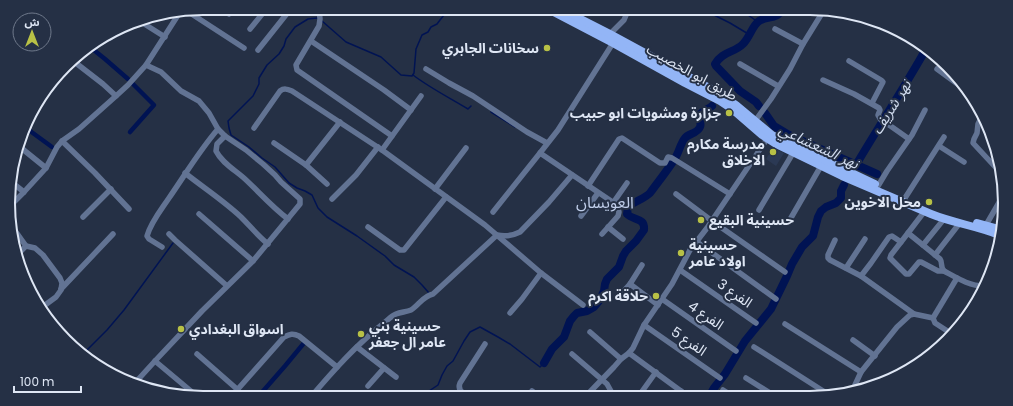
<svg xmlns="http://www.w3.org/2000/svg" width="1013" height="406" viewBox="0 0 1013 406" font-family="Poppins,'Noto Sans Arabic',sans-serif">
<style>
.built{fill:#2b3954}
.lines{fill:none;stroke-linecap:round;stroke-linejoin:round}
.stream{stroke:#001353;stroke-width:1.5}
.canal{stroke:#001353;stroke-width:4.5}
.river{stroke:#001353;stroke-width:8}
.minor{stroke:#627393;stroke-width:5.5}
.primary{stroke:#93b5f6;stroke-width:8}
.poi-dot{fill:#b8c146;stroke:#253045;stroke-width:1.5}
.labels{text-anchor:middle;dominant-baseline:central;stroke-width:4;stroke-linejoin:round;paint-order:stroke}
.poi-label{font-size:14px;font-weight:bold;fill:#dee6f4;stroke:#253045;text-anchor:end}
.street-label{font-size:14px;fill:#dee6f4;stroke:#253045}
.water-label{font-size:15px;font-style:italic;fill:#d0dbee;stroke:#253045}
.quarter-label{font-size:16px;fill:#bfcde9;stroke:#253045}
.rim{fill:none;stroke:#dee6f4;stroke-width:2}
</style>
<rect width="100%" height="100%" fill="#253045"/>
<path class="built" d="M773 148 784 153 776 166 766 159Z"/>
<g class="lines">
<g class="stream">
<path d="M700 8 730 23 750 35"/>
<path d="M738 8 758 22"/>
<path d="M319 19 317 18 308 19 295 27 286 39 284 46 279 54 267 65 259 78V84L253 96 228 121 229 128 231 135 249 147 262 158 275 167 289 183 297 188 305 191 312 195 318 208 327 217 357 236 385 256 394 265 414 277 422 285 429 293"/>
<path d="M322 21 346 42 381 57 401 75 412 76 414 73 416 49 422 35 428 32 431 27 437 24 440 20 444 15 446 8"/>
<path d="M413 75C430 88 450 98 468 109L471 106"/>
<path d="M491 112 515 127"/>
<path d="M82 355 107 330 124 310 173 243"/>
<path d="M423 397 429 391 438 385 442 375 447 366 453 361 464 341 470 332 480 327 498 337 510 344 540 367 544 363"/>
</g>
<g class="canal">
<path d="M90 47 105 59 128 79"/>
<path d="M26 128 52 147"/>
<path d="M130 132 154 105 133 84"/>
<path d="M257 398 285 366 304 343"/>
</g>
<g class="river">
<path d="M759 106 756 102 740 91 716 66 715 64C723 51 734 53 743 44 750 37 752 26 759 21 769 15 776 21 783 8"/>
<path d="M765 113 774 126 789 135 877 174"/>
<path d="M856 165C879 126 904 88 926 49"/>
<path d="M544 363 552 349 564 337 570 321 574 316 577 313 587 311 594 307 599 301 604 291 605 284 607 279 619 267 623 256 626 251 636 241 644 230C645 217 634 221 627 214L628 207C635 201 644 199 650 193 658 182 667 171 674 160 679 153 680 144 685 138 689 133 697 134 700 127 702 124 698 119 700 115 702 111 709 109 712 106"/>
<path d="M709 397 714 388 725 374 745 341 771 309 787 276 792 264 802 247 813 236 818 217 821 211 826 207 836 203 841 198V191L844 185"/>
</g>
<g class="minor">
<path d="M220 8 229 14"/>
<path d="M319 8 320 19 319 26 296 65 297 70 392 136"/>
<path d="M187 11 244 48"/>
<path d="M138 20 165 37"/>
<path d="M250 29 267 8"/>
<path d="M775 29 803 44"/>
<path d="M610 34 624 20 629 8"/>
<path d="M106 38H110L115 33"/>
<path d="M311 41 384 90 411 110"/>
<path d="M258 50 289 11 290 8"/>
<path d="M72 60 103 84 116 96"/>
<path d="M849 61 881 80 883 82 872 103"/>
<path d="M740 64 778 86"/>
<path d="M426 69 449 83 473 96 527 132 547 143"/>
<path d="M937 69 963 88"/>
<path d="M823 80 854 94 879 108 880 110 878 115 881 120 892 127 909 139"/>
<path d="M983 114 978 124 977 133 974 139 973 143 999 171"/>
<path d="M755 121 771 99 790 69 803 44 824 10"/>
<path d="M254 128 280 91C284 88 287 89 292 91L382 150 485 225 541 273 583 305"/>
<path d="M225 136 217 144 216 151C222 163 235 170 245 179 259 192 272 207 288 219"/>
<path d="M62 141 95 173 129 209"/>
<path d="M274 143 306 165 327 184"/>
<path d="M939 146 964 162"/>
<path d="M20 147 46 168"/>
<path d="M382 150 421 96"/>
<path d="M540 153 617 205 619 212 618 216 602 234"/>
<path d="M306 165 340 122"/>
<path d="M185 173C204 188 224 201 241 217 250 226 258 236 268 244"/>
<path d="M10 181 24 192"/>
<path d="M588 186 619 139 622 138 660 163H665L668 157 672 158 730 194"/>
<path d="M878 186 887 171 912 135 925 110"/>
<path d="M435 189 466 148"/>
<path d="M676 194 712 221 785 272"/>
<path d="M905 198 944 137"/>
<path d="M332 199 356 175 378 147"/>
<path d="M613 203 627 183"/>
<path d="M11 205 24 192 46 168 57 147 62 141 79 129 116 96 128 85 146 65 180 12"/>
<path d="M759 210 793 153"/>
<path d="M493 212 540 153 558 130 613 43"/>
<path d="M924 212 908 233 940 259C943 263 940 267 944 271 957 278 969 286 984 286"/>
<path d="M199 214 253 261"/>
<path d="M581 216 598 193"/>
<path d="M83 217 111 189"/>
<path d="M788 223 821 166"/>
<path d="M11 225 26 246 35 248 43 255 60 278 62 283 61 290 56 297 41 308"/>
<path d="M986 225 1004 194"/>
<path d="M368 227 400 250H404L446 197"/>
<path d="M608 227 623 239"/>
<path d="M908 233 891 255 890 258 906 274H909L919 262H921L938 271H944"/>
<path d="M169 234 175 240 226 285"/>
<path d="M835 240 828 255V258L830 260 861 276 914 314"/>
<path d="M697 242 776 299"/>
<path d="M923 245 944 219"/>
<path d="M162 247 149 239 147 236C151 222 161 210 169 198 185 175 199 151 218 129"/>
<path d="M17 255 26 246"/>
<path d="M935 255 959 224"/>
<path d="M846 268 865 239"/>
<path d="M680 270 756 323"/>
<path d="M861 276 871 263 889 237 892 236 901 242"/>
<path d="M630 284 658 305"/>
<path d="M61 289 113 234"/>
<path d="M620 295 630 284 642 265"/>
<path d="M662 299 736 351"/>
<path d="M510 313 522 299 541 273"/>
<path d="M933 318 957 278"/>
<path d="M785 324 861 372"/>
<path d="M644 325 720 378"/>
<path d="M590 332 621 359"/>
<path d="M853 340 875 356"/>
<path d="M357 347 396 377"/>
<path d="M754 347 831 396"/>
<path d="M629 353 689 397"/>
<path d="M197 354 238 390"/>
<path d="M572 354 607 384 612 393 620 397"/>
<path d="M155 361 198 397"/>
<path d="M746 378 775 396"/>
<path d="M134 384 155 361 202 311 253 261 300 204V199L281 182 275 175 263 164 246 150 225 136 218 129 209 113 199 101 181 91 161 72 146 65"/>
<path d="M368 386 384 368"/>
<path d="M723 390 734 397"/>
<path d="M532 391 540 397"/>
<path d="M854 391 855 385 861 372 897 327 910 315 914 314 933 318 935 323 952 334"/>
<path d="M468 397C463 393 457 390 460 383L485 344"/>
<path d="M585 397 614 367 621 359 629 353 633 348 644 325 672 284 690 250 707 228 767 139"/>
<path d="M638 397 656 372"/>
<path d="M677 397 681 391"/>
<path d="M230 398 284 337C290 334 293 333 299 336L337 367"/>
<path d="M310 398C333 371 356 345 384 323 388 320 391 316 396 314 401 312 406 312 411 310 419 305 423 296 433 294L497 235C506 237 512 236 520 232L549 202 572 175"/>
</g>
<g class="primary">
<path d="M546 8 613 43 685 83 720 101 732 109 762 135 776 144 842 176 931 214C953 223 977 226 999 235"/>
<path d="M559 8 610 34 715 91 736 105 772 135 875 184"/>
<path d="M977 223 999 229"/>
</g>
</g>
<g class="poi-dot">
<circle cx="547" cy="48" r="4"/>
<circle cx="729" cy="113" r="4"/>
<circle cx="773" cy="152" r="4"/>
<circle cx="929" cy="202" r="4"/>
<circle cx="701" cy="220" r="4"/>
<circle cx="681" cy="253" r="4"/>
<circle cx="656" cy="296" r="4"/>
<circle cx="181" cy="329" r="4"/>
<circle cx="361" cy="334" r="4"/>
</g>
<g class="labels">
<g class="poi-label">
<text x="539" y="48">سخانات الجابري</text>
<text x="721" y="113">جزارة ومشويات ابو حبيب</text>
<text x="765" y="144">مدرسة مكارم<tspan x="765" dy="16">الاخلاق</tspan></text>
<text x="921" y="202">محل الاخوين</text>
<text x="709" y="220" text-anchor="start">حسينية البقيع</text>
<text x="689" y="245" text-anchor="start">حسينية<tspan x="689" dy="16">اولاد عامر</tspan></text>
<text x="648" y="296">حلاقة اكرم</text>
<text x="369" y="326" text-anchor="start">حسينية بني<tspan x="369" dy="16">عامر ال جعفر</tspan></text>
<text x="189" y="329" text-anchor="start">اسواق البغدادي</text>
</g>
<g class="street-label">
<text transform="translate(692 72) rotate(29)">طريق ابو الخصيب</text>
<text transform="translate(735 293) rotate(35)">الفرع 3</text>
<text transform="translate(706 315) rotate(35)">الفرع 4</text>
<text transform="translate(689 341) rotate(35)">الفرع 5</text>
</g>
<g class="water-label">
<text transform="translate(891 107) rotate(-58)">نهر شريف</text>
<text transform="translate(819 146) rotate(25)">نهر الشعشاعي</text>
</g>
<g class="quarter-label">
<text x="605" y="202">العويسان</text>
</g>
</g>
<path d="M0 0H1013V406H0ZM203 15H810A188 188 0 0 1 998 203V203A188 188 0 0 1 810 391H203A188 188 0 0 1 15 203V203A188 188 0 0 1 203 15Z" fill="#253045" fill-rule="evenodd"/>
<path class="rim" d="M203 15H810A188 188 0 0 1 998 203V203A188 188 0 0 1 810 391H203A188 188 0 0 1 15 203V203A188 188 0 0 1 203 15Z"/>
<g transform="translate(32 32)"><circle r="19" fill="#253045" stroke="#6f798b"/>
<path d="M0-3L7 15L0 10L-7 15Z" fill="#b8c146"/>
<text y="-6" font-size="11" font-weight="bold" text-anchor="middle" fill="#dee6f4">ش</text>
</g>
<path d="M14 386v6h67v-6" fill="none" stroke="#dee6f4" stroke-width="2"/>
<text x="20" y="386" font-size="12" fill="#dee6f4" stroke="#253045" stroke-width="3" paint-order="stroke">100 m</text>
</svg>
